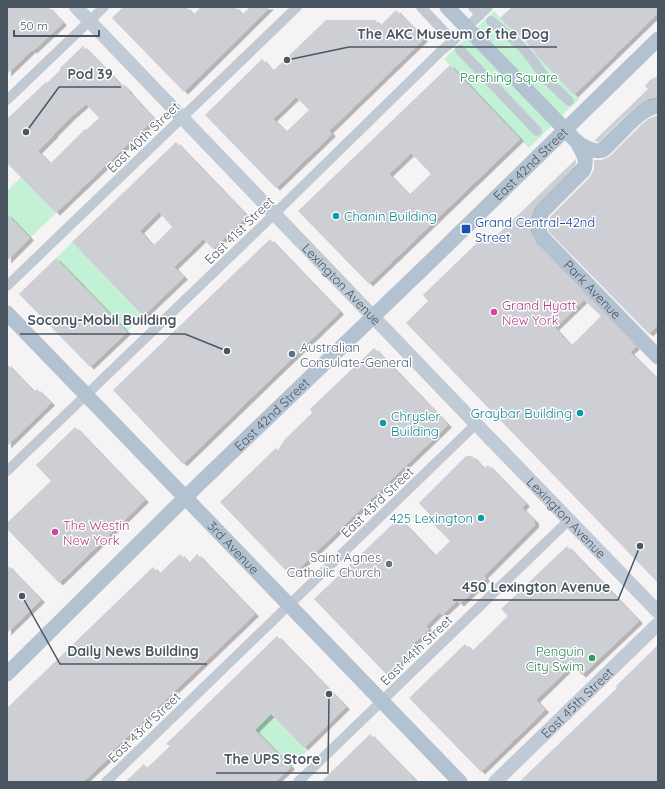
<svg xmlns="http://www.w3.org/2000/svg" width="665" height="789" viewBox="0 0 665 789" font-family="Quicksand,sans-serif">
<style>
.green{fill:#c3f1d5}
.building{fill:#cdcfd5;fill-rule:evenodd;filter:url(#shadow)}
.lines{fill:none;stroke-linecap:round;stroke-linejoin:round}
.street{stroke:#c1cad2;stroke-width:10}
.secondary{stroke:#c1cbd6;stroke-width:14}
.primary{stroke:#b3c2d1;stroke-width:15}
.primary-bridge{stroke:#b3c2d1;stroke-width:15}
.culture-dot{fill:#0f9aa8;stroke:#fff;stroke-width:1.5}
.transit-dot{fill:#1a4fb4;stroke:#fff;stroke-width:1.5}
.hotel-dot{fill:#d1479c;stroke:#fff;stroke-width:1.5}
.service-dot{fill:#5c6f8a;stroke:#fff;stroke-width:1.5}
.worship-dot{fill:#6b7280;stroke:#fff;stroke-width:1.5}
.leisure-dot{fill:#2e9e5b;stroke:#fff;stroke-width:1.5}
.labels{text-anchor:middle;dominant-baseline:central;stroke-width:3;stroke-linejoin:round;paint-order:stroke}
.park-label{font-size:13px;fill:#17864f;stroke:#fff}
.street-label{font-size:13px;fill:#4a5661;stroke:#fff}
.culture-label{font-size:13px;fill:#0d838f;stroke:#fff;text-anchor:start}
.transit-label{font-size:13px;fill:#164399;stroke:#fff;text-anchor:start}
.hotel-label{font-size:13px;fill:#b23c85;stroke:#fff;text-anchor:start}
.service-label{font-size:13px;fill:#4e5e75;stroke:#fff;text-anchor:start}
.worship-label{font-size:13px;fill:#5b616d;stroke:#fff;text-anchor:end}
.leisure-label{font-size:13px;fill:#27864d;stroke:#fff;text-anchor:end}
.leader{fill:none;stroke:#4a5661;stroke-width:1.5}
.callout-dot{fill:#4a5661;stroke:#fff;stroke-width:1.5}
.callout-label{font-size:14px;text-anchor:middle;font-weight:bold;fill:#4a5661;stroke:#fff;stroke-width:3;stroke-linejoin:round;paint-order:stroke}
</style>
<defs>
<filter id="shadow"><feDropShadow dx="4" dy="2.5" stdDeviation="0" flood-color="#0004"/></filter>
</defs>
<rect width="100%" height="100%" fill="#f5f3f3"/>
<g class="green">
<path d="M494 11 579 99 529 148 444 59Z"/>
<path d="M21 177 56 213 30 238 7 214V191Z"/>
<path d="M72 242 143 316 127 332 86 289 79 296 75 278 56 258Z"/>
<path d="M271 714 307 751 291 767 255 730Z"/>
</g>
<g class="building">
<path d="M7 7H48L63 23 33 51 32 50 7 74Z"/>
<path d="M123 7H186L193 15 201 7H235L242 15 250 7H270L184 92 112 18Z"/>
<path d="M512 7H658V13L574 95 540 59 525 41 512 30 500 18Z"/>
<path d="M396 10 424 39 329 131 332 134 276 188 205 115 262 59 270 68 271 67 274 70 326 20H375L380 26ZM296 97 309 110 286 132 273 119Z"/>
<path d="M83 46 120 84 121 83 129 91H128L154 119 56 213 7 163V119L46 82 47 83 60 70V68ZM86 104 99 118 86 130 85 129 50 164 38 151 54 135V134L72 116Z"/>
<path d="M450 65 520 139 369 284 298 211ZM411 153 431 174 409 195 389 174Z"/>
<path d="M658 76V97L648 99 638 105 623 118 599 142 594 141 648 89 645 86 650 80Z"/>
<path d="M658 115V325L649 334 549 232 548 225 550 217 590 177 594 169V160H601L609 157 642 124 648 119Z"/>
<path d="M176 142 247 216 213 249 203 239 174 267 184 277 143 316 72 242ZM159 212 172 227 153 246 140 231Z"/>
<path d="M576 159V163L575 166 534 208 530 221 531 233 536 243 636 347 630 352 658 380V583L406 323 428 301 423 295 483 237 489 243ZM584 300 601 316 571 346 555 328Z"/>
<path d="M7 214 30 238 7 261Z"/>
<path d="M270 239 340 312 183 464 113 390Z"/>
<path d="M56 258 127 332 90 367 19 294Z"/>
<path d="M374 348 448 425 291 576 220 502 276 448 278 450 285 439 312 413 310 409Z"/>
<path d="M7 364 34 392 37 389 51 403 7 446Z"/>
<path d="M75 427 145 500 59 583 7 529V523L51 481 36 465Z"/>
<path d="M466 456H472L484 469 488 465 526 504 522 508 535 521V525L484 576 486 579 460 604 457 601 442 615 440 612 426 626 429 629 414 643 417 646 387 675 314 599 399 518 435 556 450 541 430 521V515L419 503Z"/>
<path d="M567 546 639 621 582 675 572 665 536 700 545 710 481 772 409 698 465 644 472 651 508 616 501 609Z"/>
<path d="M180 554 189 563 197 554 255 614 110 753 112 755 83 782H7V708L153 567 159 574Z"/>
<path d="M7 565 41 600 7 633Z"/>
<path d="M277 636 346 707 304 748 271 714 255 730 291 767 275 782H125L144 764 147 768 170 746 166 744Z"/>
<path d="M658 645V782H519L617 688 616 686Z"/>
<path d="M370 734 417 782H321Z"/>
</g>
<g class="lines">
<g class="street">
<path d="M421 7 453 41"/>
<path d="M473 7 480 15"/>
<path d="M491 21 520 45 532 59 546 79 569 101"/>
<path d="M460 50 537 131"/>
<path d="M7 100 104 7"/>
<path d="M7 286 297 7"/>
<path d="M7 471 263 225 442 50 453 41 488 7"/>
<path d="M106 782 289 605 476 424"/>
<path d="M298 782 569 520"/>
</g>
<g class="secondary">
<path id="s1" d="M76 7 476 424 658 612"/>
<path id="s2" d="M495 782 658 624"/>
</g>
<g class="primary">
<path d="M577 142C585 147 593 153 603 150 619 137 638 108 658 106"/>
<path id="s3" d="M542 237 658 357"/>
<path id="s4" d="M7 313 460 782"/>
<path id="s5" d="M7 674 199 484 435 257 658 39"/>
</g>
<path class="primary-bridge" d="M447 7 577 142C582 152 589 160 583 171L542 212C538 221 537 229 542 237"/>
</g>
<g class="culture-dot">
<circle cx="336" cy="216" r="4"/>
<circle cx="580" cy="413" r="4"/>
<circle cx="383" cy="423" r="4"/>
<circle cx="481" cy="518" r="4"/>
</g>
<rect class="transit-dot" x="461" y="224" width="10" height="10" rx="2"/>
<g class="hotel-dot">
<circle cx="494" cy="312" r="4"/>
<circle cx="55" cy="532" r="4"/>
</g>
<circle class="service-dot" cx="292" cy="354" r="4"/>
<circle class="worship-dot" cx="389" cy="564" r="4"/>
<circle class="leisure-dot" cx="592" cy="658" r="4"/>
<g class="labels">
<g class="park-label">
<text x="509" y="77">Pershing Square</text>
</g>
<g class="street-label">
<text transform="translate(143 137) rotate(-44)">East 40th Street</text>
<text stroke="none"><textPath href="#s5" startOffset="731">East 42nd Street</textPath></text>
<text transform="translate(239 230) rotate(-44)">East 41st Street</text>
<text stroke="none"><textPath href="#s1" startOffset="384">Lexington Avenue</textPath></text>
<text stroke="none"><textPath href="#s3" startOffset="73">Park Avenue</textPath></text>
<text stroke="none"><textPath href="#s5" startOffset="371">East 42nd Street</textPath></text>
<text transform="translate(377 502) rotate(-44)">East 43rd Street</text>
<text stroke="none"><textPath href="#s1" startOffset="708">Lexington Avenue</textPath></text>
<text stroke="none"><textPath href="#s4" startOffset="326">3rd Avenue</textPath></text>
<text transform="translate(416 650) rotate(-44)">East 44th Street</text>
<text stroke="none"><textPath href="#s2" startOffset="114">East 45th Street</textPath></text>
<text transform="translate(144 727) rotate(-44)">East 43rd Street</text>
</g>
<g class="culture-label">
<text x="344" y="216">Chanin Building</text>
<text x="572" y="413" text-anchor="end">Graybar Building</text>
<text x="391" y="416">Chrysler<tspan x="391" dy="15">Building</tspan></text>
<text x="473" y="518" text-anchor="end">425 Lexington</text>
</g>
<g class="transit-label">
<text x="475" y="222">Grand Central–42nd<tspan x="475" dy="15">Street</tspan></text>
</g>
<g class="hotel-label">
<text x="502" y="305">Grand Hyatt<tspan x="502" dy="15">New York</tspan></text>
<text x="63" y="525">The Westin<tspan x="63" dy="15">New York</tspan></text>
</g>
<g class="service-label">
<text x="300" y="347">Australian<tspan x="300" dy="15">Consulate-General</tspan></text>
</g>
<g class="worship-label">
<text x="381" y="557">Saint Agnes<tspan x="381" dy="15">Catholic Church</tspan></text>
</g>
<g class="leisure-label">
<text x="584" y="651">Penguin<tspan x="584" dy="15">City Swim</tspan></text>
</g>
</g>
<path class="leader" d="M287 60L349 47H557M26 132L59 87H121M227 351L185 334H20M640 546L618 600H453M22 596L60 664H207M329 694L328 773H216"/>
<g class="callout-dot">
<circle cx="287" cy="60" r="4"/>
<circle cx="26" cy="132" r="4"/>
<circle cx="227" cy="351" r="4"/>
<circle cx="640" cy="546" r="4"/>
<circle cx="22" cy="596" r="4"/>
<circle cx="329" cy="694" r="4"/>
</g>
<g class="callout-label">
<text x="453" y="39">The AKC Museum of the Dog</text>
<text x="90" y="79">Pod 39</text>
<text x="102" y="325">Socony-Mobil Building</text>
<text x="536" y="592">450 Lexington Avenue</text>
<text x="133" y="656">Daily News Building</text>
<text x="272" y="764">The UPS Store</text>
</g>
<rect width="665" height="789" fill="none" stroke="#4a5661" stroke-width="16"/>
<path d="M14 30v6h85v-6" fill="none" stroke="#4a5661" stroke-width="2"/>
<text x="20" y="30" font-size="12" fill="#4a5661" stroke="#ffffff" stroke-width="3" paint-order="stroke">50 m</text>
</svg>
